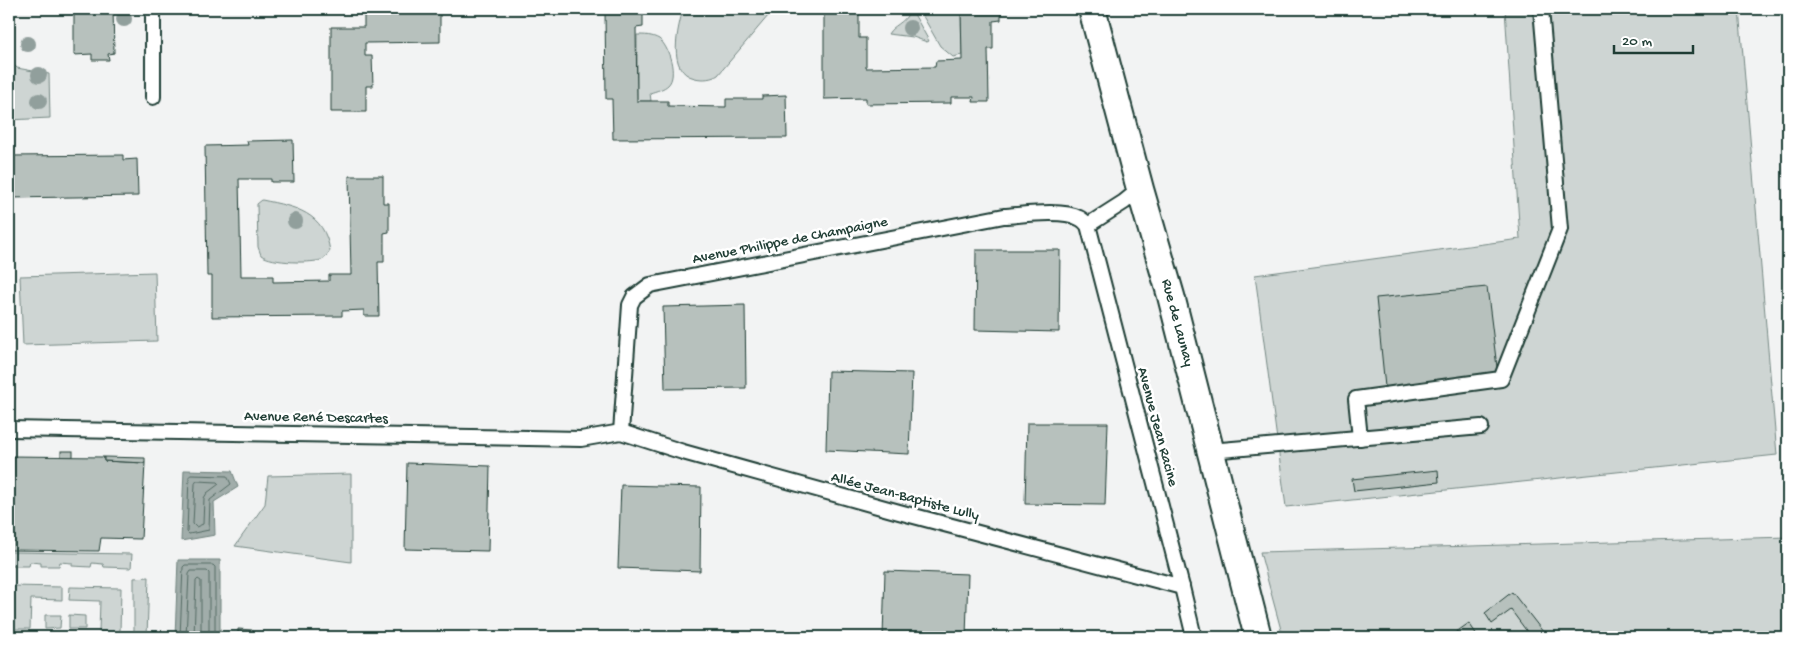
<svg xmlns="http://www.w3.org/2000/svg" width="1797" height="646" viewBox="0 0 1797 646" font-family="'Gochi Hand',sans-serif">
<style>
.green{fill:#ced5d3;stroke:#768984}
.water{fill:#a1adaa;stroke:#6d807b}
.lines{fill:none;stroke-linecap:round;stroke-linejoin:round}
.shore{stroke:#536a63;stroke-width:1}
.building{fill:#b7c1bd;stroke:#1f3d34}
.lane-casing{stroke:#1f3d34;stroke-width:18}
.street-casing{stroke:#1f3d34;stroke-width:30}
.lane{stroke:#fff;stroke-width:14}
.street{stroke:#fff;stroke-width:26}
.tree{fill:#919f9c}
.labels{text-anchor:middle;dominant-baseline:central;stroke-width:5;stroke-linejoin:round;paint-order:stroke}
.street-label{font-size:15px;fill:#1f3d34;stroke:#fff}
</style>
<rect width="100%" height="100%" fill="#f2f3f3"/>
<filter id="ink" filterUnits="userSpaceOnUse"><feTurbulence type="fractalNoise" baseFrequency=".02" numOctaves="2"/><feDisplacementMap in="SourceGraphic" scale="10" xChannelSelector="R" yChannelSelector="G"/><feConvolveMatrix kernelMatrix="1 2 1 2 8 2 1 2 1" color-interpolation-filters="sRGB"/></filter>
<g filter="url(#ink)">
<g class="green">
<path d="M683 9H774L718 75C712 79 703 80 695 78 666 72 678 28 683 9Z"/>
<path d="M925 9H961L962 55 953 57 940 46 920 11H924Z"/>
<path d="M1505 9H1739L1777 455 1286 507 1255 275 1520 239Z"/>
<path d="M909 12 914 14 929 41 927 42 913 37 888 34C893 25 905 23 909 12Z"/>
<path d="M637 35C645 35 652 35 659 39 669 46 678 76 668 85 664 89 656 91 650 93L651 101H637Z"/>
<path d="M9 51 14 65 17 68 49 74 50 118 9 120Z"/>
<path d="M262 200C296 207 324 212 330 251L324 259C313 264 271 263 261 255L258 247 257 204Z"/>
<path d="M155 272 157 341 23 345 20 276Z"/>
<path d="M351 474V562L235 546 265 504 268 476Z"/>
<path d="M1788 537V637H1283L1260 552Z"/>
<path d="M9 552 132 554 131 568 104 567 103 564 92 563 91 567 72 566V563L60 562 59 566H41V563L30 562 29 566H9Z"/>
<path d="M149 577 147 637H144L143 633 134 632V578Z"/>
<path d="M12 586 62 587V600L31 599 30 629H11Z"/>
<path d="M70 587 121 588 120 632H99L100 601 69 600Z"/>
<path d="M45 615H61L60 628 45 629Z"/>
<path d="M69 615 85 616V629H69Z"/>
</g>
<g class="water">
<path d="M184 470 232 471 238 487 214 502 215 535 181 541Z"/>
<path d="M178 560H220V637H175Z"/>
</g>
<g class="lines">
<g class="shore">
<path d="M191 475 227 476 231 484 210 500 209 530 189 534 187 532 189 477Z"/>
<path d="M197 481 217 482 219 484 207 493 204 498 203 524 196 527 193 524 195 484Z"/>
<path d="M180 637 183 567 185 565H213L215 567V637"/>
<path d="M186 637 189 574 191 571H207L209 573V637"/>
<path d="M194 637 196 581 198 579 201 581V637"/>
</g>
</g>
<g class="building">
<path d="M74 9H113L114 53 108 54 109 60H92V54L74 55Z"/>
<path d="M364 9H440V42L365 43V56H372L373 86H366V112H331V27H364Z"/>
<path d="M605 9H643V27L636 28 637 101H668V106L726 107V99H762V96L786 95 787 138 613 139 612 99H606Z"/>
<path d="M859 9V38H866V68L935 67 936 61 962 60 961 9H1001V20L993 21V49H988L989 102H973L974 97H951V103L866 104V98L824 99V10Z"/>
<path d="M293 140 294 182H271V179H239L241 276H273V282L329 281V275H351L349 176H383V203H389V232L384 233V262H378L379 316H364V310L342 311V316L212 317V276H207L205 146 248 145 247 141Z"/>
<path d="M123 155V160L137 159 138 196 9 198V156Z"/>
<path d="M976 250H1060L1059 332 975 330Z"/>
<path d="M1487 287 1498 375 1385 387 1376 298Z"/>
<path d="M745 305 746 388 665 389 663 307Z"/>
<path d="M828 371 912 373 909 454 826 450Z"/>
<path d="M1027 423H1108L1105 505 1025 504Z"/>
<rect x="61" y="451" width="12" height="6"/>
<path d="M9 456 104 457V461L145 463 141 539 101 538 99 551 9 550Z"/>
<path d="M104 457 145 458V463L104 461Z"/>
<path d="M407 463 490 466 488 551 405 549Z"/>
<path d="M1438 470 1439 482 1354 491 1352 479Z"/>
<path d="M621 485 701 487 700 571 618 568Z"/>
<path d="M885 571 968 574 966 637H883Z"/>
<path d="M1512 592 1547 637H1531L1511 610 1492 624 1485 613Z"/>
<path d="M1469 623 1477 635 1474 637H1449Z"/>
<path d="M238 629 252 630 251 637H236H238Z"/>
</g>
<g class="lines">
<g class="lane-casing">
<g id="lane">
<path d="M153 97V9"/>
<path d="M1088 225 1182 587 1194 637"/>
<path d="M1088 225 1124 202 1140 189"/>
<path d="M9 429 581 439 621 432 683 452 899 512 1182 587"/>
<path d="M621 432 630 305 634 297 650 285 1004 216C1023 215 1062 209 1079 218 1082 219 1085 222 1088 225"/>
<path d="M1360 438 1356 399 1501 379 1560 229 1541 9"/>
<path d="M1210 451 1481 427"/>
</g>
</g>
<g class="street-casing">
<path id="street" d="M1092 9 1140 189 1171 296 1258 637"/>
</g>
<use href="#lane" class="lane"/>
<use href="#street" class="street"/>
</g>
<g class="tree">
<circle cx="124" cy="19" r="8"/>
<circle cx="910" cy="28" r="8"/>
<circle cx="28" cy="44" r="8"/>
<circle cx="39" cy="75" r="8"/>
<circle cx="39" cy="101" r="8"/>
<circle cx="295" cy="221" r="8"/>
</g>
</g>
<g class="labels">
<g class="street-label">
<text transform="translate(790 241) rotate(-11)">Avenue Philippe de Champaigne</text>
<text transform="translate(1177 323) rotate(75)">Rue de Launay</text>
<text transform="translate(316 418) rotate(1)">Avenue René Descartes</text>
<text transform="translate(1157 427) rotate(75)">Avenue Jean Racine</text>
<text transform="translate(905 497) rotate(15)">Allée Jean-Baptiste Lully</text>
</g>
</g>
<rect width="1797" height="646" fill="none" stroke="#fff" stroke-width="30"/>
<rect x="15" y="15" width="1767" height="616" fill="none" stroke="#1f3d34" stroke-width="2" filter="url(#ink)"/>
<path d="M1614 45v8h79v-8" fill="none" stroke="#1f3d34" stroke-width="2.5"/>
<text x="1622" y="45" font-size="15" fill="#1f3d34" stroke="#ffffff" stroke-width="4" paint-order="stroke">20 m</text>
</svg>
